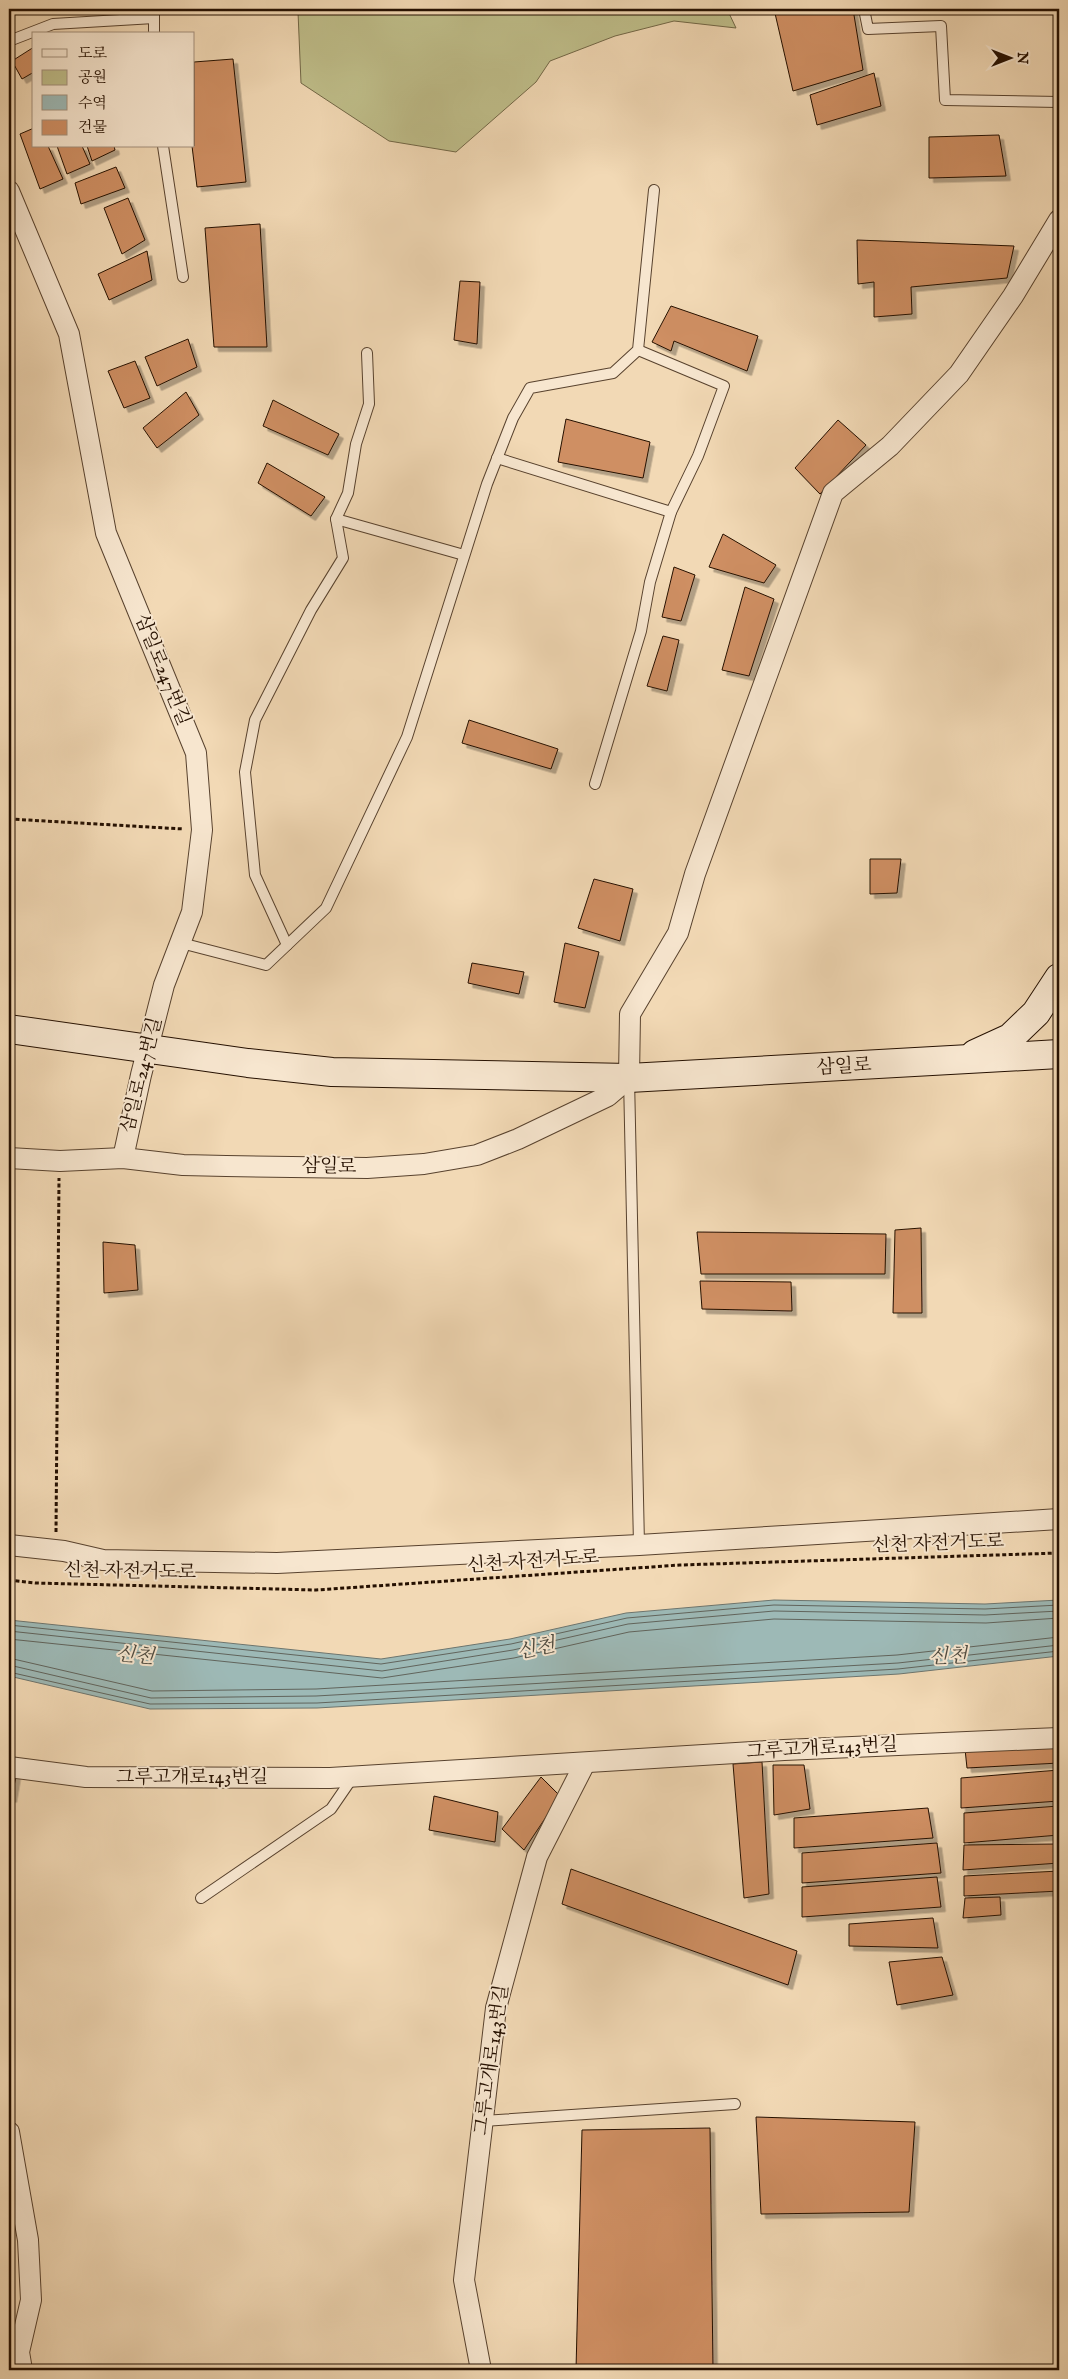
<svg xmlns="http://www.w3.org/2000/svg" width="1068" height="2379" viewBox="0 0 1068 2379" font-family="'IM FELL English','Noto Serif KR',serif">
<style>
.green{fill:#bfbe8a;stroke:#726746}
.water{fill:#9db9b6;stroke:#6d756e}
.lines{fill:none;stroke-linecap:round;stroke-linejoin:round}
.shore{stroke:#61645c;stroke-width:1}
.building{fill:#cf8f64;stroke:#251001;filter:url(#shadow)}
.lane-casing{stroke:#58422e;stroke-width:12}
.street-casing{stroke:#58422e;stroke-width:22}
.secondary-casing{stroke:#251001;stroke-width:30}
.path{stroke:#251001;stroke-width:3;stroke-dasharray:4 2.5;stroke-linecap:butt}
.lane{stroke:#f7e6cf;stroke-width:10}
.street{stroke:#f7e6cf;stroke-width:20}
.secondary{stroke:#f7e6cf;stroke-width:28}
.labels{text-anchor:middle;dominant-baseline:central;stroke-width:4;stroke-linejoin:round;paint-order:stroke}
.street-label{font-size:19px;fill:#251001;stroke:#f7e6cf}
.water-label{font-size:20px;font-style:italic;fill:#4f4b40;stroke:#f7e6cf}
</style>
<defs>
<filter id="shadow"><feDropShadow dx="4.5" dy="4.5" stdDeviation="0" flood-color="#0004"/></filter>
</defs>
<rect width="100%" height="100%" fill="#f2d9b5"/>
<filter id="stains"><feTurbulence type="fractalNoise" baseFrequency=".004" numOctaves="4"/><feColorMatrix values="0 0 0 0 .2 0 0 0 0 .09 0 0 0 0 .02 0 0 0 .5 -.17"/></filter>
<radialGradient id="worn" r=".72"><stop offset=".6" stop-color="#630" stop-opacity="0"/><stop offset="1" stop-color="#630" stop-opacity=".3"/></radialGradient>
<path class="green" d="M296 9H727L736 28 674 21 615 36 550 61 536 82 456 152 389 141 301 83 298 12Z"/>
<path class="water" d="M774 1600 985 1604 1059 1600V1656L899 1674 317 1708 150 1709 9 1676V1620L381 1659 510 1639 626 1613Z"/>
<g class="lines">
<g class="shore">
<path d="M9 1625 381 1664 511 1644 627 1618 774 1605 985 1609 1059 1605"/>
<path d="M9 1631 382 1671 513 1650 628 1624 774 1611 985 1615 1059 1611"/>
<path d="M9 1639 382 1678 514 1658 629 1632 774 1619 986 1623 1059 1618"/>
<path d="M9 1658 152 1691 316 1689 897 1655 1059 1637"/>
<path d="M9 1665 151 1698 316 1696 898 1663 1059 1645"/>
<path d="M9 1672 150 1704 317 1703 898 1669 1059 1651"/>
</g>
</g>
<g class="building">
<path d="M774 9H853L863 70 793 91Z"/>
<path d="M34 47V72L22 79 12 61Z"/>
<path d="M233 59 246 182 197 187 192 146H194V62Z"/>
<path d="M874 73 881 106 817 125 810 95Z"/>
<path d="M34 128V146H48L63 179 40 189 20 134Z"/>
<path d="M999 135 1006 176 929 178V137Z"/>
<path d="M57 146H82L90 164 67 174Z"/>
<path d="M87 146H114L115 150 92 161Z"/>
<path d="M116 167 125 188 81 204 75 183Z"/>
<path d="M128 198 145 240 122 254 104 208Z"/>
<path d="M260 224 267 347H214L205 228Z"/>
<path d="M857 240 1014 246 1007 278 911 287 912 314 874 317V282L858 284Z"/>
<path d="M147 251 152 280 109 300 98 274Z"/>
<path d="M460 281 480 282 477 344 454 340Z"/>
<path d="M671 306 758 336 747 371 674 341 671 351 652 342Z"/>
<path d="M188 339 197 367 157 386 145 357Z"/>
<path d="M135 361 150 398 124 408 108 371Z"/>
<path d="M186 392 199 415 157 448 143 428Z"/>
<path d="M273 400 339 434 328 455 263 426Z"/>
<path d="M566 419 650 442 643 478 558 462Z"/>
<path d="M838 420 866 445 820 494 795 468Z"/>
<path d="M267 463 325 497 311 516 258 483Z"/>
<path d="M723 534 776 565 764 583 709 567Z"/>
<path d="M674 567 695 575 681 621 662 617Z"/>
<path d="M745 587 774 599 749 676 722 670Z"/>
<path d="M663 636 679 640 667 691 647 686Z"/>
<path d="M469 720 558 749 551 769 462 743Z"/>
<path d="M870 859H901L897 893 870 894Z"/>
<path d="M594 879 633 889 620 941 578 928Z"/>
<path d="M565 943 599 952 585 1008 554 1002Z"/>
<path d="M472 963 524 972 519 994 468 983Z"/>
<path d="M921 1228 922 1313H893L895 1230Z"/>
<path d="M697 1232 886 1234 885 1274H701Z"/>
<path d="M103 1242 135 1245 138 1290 104 1293Z"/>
<path d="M700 1281 791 1282 792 1311 702 1309Z"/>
<path d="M1059 1744V1763L967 1768 965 1749Z"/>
<path d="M762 1762 769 1894 744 1898 733 1764Z"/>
<path d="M773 1765H804L810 1809 774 1815Z"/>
<path d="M1059 1770V1801L961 1808V1778Z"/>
<path d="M9 1774 16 1775 12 1798 9 1797Z"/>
<path d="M541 1777 560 1796 524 1850 502 1829Z"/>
<path d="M434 1796 498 1812 495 1842 429 1830Z"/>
<path d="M1059 1806V1835L964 1843V1813Z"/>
<path d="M928 1808 933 1838 794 1848V1818Z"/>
<path d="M937 1843 941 1873 802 1883V1853Z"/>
<path d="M1059 1844V1863L963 1870 964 1845Z"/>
<path d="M571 1869 797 1951 788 1985 562 1904Z"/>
<path d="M1059 1871V1891L964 1896V1876Z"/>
<path d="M937 1877 941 1907 802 1917V1887Z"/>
<path d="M1000 1897 1001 1915 963 1918 965 1898Z"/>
<path d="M933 1918 938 1948 849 1946V1924Z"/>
<path d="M942 1957 953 1995 897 2005 889 1962Z"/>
<path d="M756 2117 915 2122 909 2212 761 2214Z"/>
<path d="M710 2128 713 2370H576L582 2130Z"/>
</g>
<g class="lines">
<g class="lane-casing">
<g id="lane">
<path d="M154 9V34"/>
<path d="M864 9 868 29 941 26 945 100 1059 102"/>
<path d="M9 41 53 24 154 18"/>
<path d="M163 146 183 277"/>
<path d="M497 458 671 512"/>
<path d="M336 519 464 555"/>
<path d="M595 784 641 631 650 582 671 512 698 456 724 386 638 350"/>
<path d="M181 943 266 965 326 908 407 737 487 484 513 418 530 388 613 373 638 350 654 190"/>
<path d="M287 945 255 875 245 772 255 720 311 610 343 558 336 519 348 493 356 444 369 404 367 353"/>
<path d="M629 1078 639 1545"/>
<path d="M201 1898 331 1809 353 1777"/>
<path d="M483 2121 735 2104"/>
</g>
</g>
<g class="street-casing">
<g id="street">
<path d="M9 191 69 334 106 533 196 753 202 830 192 912 164 985 141 1075 123 1158"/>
<path d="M9 1158 60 1161 123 1158 183 1165 226 1166 367 1168 424 1164 477 1155 518 1139 608 1096 629 1078 630 1014 678 933 695 874 833 493 890 446 959 374 1013 296 1059 220"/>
<path d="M9 1545 64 1551 103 1560 277 1563 639 1545 1059 1519"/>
<path d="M9 1767 86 1777 330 1778 784 1750 1059 1738"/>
<path d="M9 2132 28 2240 31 2300 19 2352 22 2370"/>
<path d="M481 2370 464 2280 496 2008 537 1857 585 1763"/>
</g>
</g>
<g class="secondary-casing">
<g id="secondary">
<path d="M9 1029 248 1063 332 1072 629 1078 1059 1054"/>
<path d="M975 1054 1010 1038 1036 1013 1059 978"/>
</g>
</g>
<g class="path">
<path d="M9 819 184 829"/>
<path d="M56 1532 59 1178"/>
<path d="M9 1580 35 1583 316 1590 680 1565 1059 1553"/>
</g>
<use href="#lane" class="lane"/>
<use href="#street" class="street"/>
<use href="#secondary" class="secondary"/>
</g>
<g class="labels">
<g class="street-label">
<text transform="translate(162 670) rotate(68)">삼일로247번길</text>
<text transform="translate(844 1067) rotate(-3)">삼일로</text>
<text transform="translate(142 1075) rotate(-76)">삼일로247번길</text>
<text transform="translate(329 1167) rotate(1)">삼일로</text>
<text transform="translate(938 1544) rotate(-2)">신천 자전거도로</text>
<text transform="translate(533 1562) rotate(-4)">신천 자전거도로</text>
<text transform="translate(130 1572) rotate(1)">신천 자전거도로</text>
<text transform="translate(822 1749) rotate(-3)">그루고개로143번길</text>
<text x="192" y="1778">그루고개로143번길</text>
<text transform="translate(492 2060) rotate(-82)">그루고개로143번길</text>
</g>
<g class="water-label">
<text transform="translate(536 1649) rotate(-12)">신천</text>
<text transform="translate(135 1656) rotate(5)">신천</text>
<text transform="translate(948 1657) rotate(-2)">신천</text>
</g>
</g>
<rect width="1068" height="2379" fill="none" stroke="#f2d9b5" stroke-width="30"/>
<rect x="10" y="10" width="1048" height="2359" fill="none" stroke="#251001" stroke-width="2.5"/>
<rect x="15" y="15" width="1038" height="2349" fill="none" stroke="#251001"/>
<rect x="32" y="32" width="162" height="115" fill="#f7e6cf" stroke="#a3907d"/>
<rect x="42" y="49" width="25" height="8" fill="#f7e6cf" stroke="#a3907d"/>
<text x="78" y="58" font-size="15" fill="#251001">도로</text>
<rect x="42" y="70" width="25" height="15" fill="#bfbe8a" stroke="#a3907d"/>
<text x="78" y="82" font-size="15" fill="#251001">공원</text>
<rect x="42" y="95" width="25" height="15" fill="#9db9b6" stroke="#a3907d"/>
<text x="78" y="108" font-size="15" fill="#251001">수역</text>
<rect x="42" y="120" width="25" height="15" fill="#cf8f64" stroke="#a3907d"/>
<text x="78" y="132" font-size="15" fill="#251001">건물</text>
<g transform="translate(1010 58) rotate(90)" stroke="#f7e6cf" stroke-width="4" paint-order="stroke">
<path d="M0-4L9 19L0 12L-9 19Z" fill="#251001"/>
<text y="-8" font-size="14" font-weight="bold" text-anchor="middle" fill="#251001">N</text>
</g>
<rect width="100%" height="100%" filter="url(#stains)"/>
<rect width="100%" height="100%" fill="url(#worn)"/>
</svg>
